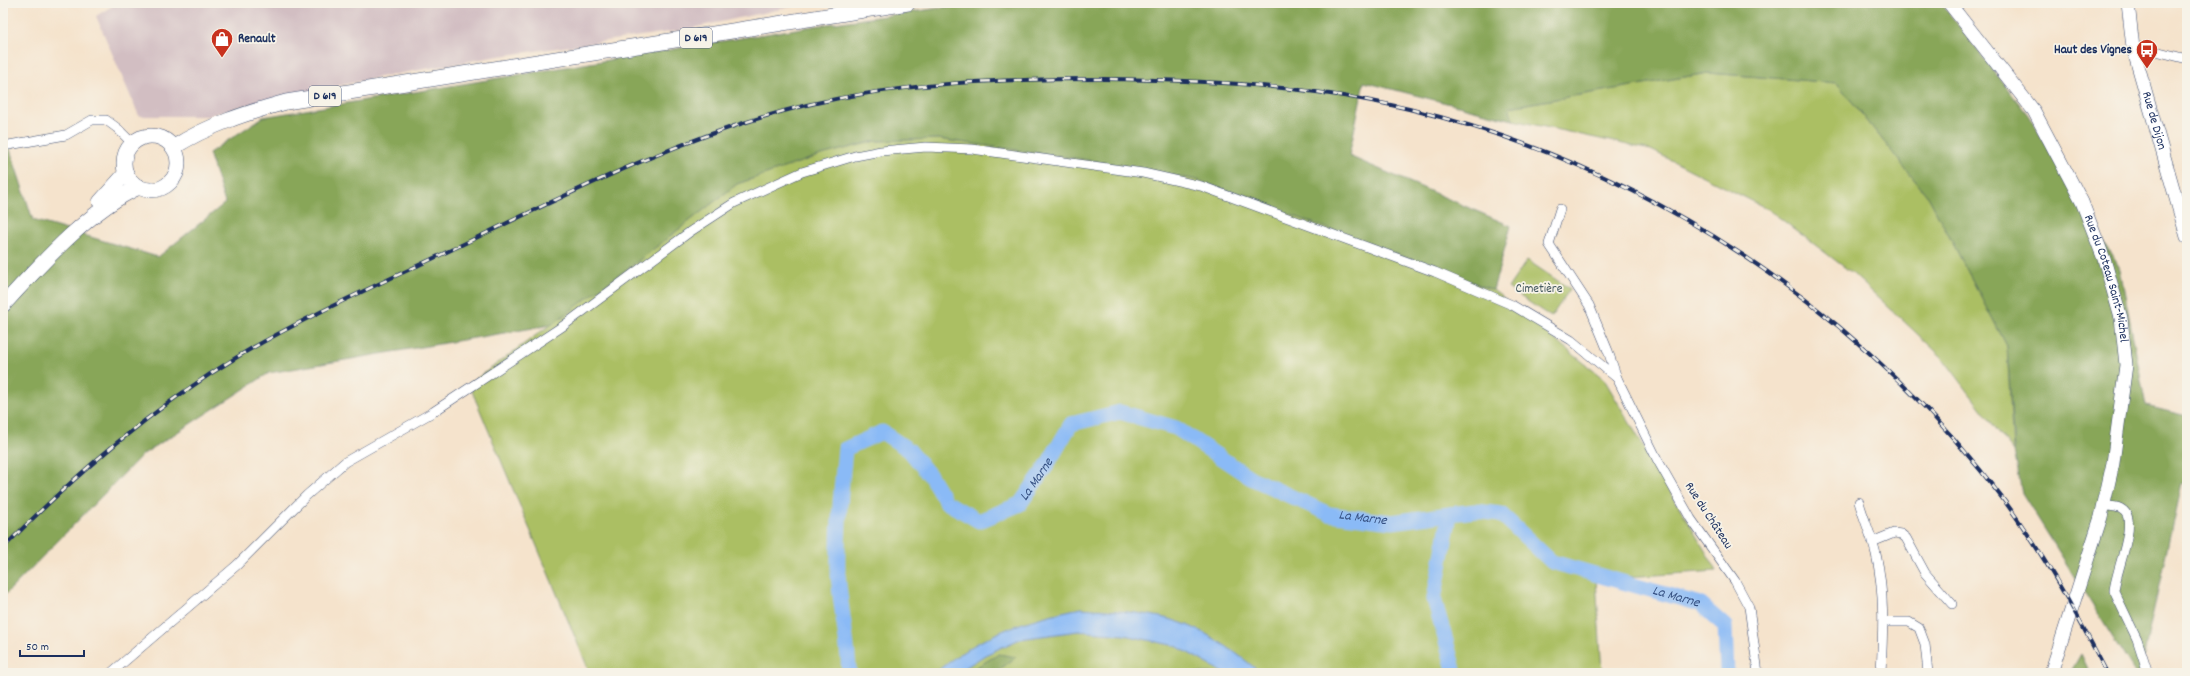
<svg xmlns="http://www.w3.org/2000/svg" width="2190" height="676" viewBox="0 0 2190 676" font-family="Dekko,sans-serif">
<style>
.industrial{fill:#d2bec2}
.green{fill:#abbf63;stroke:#637760}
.forest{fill:#88a659;stroke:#526a5c}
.water{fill:#8abaf6;stroke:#5274aa}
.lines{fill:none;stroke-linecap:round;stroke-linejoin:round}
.river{stroke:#8abaf6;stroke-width:15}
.street-casing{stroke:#3c4a6e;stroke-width:10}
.secondary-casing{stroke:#3c4a6e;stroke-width:14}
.primary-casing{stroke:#3c4a6e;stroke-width:16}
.street{stroke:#fff;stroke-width:9}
.secondary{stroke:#fff;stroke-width:13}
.primary{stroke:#fff;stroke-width:15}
.rail-casing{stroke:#1b2f5e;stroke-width:4}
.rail{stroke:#f7f3e8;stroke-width:2.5;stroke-dasharray:8;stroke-linecap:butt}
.labels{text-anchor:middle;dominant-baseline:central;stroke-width:3.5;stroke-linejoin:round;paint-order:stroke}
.shield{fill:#f7f3e8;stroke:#5d6a87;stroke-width:1}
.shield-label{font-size:12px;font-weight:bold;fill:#1b2f5e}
.poi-label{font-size:13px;font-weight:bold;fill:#1b2f5e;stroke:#f7f3e8;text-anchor:start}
.street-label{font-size:13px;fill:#1b2f5e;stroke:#f7f3e8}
.park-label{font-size:13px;fill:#465a60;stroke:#f7f3e8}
.water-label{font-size:14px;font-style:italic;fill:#375284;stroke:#f7f3e8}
</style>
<rect width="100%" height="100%" fill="#f7f3e8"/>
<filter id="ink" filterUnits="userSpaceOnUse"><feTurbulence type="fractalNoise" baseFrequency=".025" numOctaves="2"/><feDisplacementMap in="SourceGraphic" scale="8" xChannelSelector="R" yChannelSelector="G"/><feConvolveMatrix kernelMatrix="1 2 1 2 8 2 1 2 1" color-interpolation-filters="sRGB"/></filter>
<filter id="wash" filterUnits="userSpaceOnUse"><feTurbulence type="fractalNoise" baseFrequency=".012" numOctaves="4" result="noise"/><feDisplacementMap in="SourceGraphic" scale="16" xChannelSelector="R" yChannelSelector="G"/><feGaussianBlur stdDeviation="0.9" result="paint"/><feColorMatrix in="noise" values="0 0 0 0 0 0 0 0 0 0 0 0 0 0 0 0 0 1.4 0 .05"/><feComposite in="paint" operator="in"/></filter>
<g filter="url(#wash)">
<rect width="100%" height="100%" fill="#f5e3cc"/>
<path class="industrial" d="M117 3H809L683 30 493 57 380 77 240 106 208 116H139L96 16Z"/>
<g class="green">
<path d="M1708 73 1837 83 1929 198 2007 346 2013 451 1942 357 1852 273 1768 209 1651 150 1513 120 1509 107Z"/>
<path d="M938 139 1081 159 1197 180 1493 290 1604 379 1717 571 1596 579 1602 673H995L1015 657 966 673H590L469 384 642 258 737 184 821 155 875 141Z"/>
<path d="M1527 260 1570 289 1551 317 1508 288Z"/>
</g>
<g class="forest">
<path d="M974 3H1941L2028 115 2120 269 2146 406 2187 416V484H2181L2140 673H2135L2022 493 2014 451 2007 346 1929 198 1837 83 1708 73 1509 107 1513 120 1364 82 1349 156 1511 226 1493 290 1197 180 1081 159 938 139 875 141 821 155 737 184 642 258 551 325 269 373 142 455 3 597V128L33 220 158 257 225 203 209 153 263 117 814 26Z"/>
<path d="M999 654 1016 657 995 673H966Z"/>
<path d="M2081 654 2090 673H2070Z"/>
</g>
<path class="water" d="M1081 608C1116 611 1154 612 1187 625 1214 636 1238 654 1261 673H1224L1176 646 1124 635 1078 631 1020 639 985 655 957 673H935C979 635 1026 619 1081 608Z"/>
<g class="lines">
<g class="river">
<path id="s1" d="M1450 514 1475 511 1501 514 1552 562 1700 604 1725 626 1727 673"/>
<path id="s2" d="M849 673C848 639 840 607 838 573 837 532 841 490 845 449L882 432 909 450 931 477 946 502 979 521 1020 504 1046 467 1071 424 1120 412 1176 428 1251 478 1329 514 1392 522 1450 514 1434 599 1455 673"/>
</g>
</g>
</g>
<g filter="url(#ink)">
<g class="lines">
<g class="street-casing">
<g id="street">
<path d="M2133 48 2140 47 2187 59"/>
<path d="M3 146 66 135 92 120H106L117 128 132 143"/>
<path d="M1560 209 1549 244 1589 305 1608 351 1617 378 1657 459 1691 519 1735 581 1749 607 1758 673"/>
<path d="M1859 502C1864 520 1872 537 1876 554 1885 593 1883 634 1881 673"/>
<path d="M2104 506C2111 506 2119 506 2124 511 2138 522 2115 573 2114 591L2137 639 2148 673"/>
<path d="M1872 542 1894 533 1901 534 1906 538 1925 573 1952 604"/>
<path d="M1884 622H1909L1919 628 1925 644 1928 673"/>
<path d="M111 673 237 565 307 495 345 462 433 412 483 379 563 326 691 231 734 203 802 172 855 156 881 151 926 147 972 149 1143 173 1201 186 1435 272 1512 305 1571 340 1617 378"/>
</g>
</g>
<g class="secondary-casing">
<g id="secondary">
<path id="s3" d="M1949 3 2034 111 2082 202 2104 259 2121 318 2126 365 2113 463 2101 517 2051 673"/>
<path id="s4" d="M2128 3 2133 48 2187 237"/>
</g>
</g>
<g class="primary-casing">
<g id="primary">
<circle cx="151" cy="163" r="27"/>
<path d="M174 147C209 125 246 113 286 102L908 3"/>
<path d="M100 202 126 173"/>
<path d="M3 305C39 266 90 209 139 187"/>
</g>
</g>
<use href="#street" class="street"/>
<use href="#secondary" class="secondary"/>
<use href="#primary" class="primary"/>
<g class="rail-casing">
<path id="rail" d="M3 548C77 473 152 408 242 354 310 314 382 283 453 249 568 194 683 135 807 105 907 82 1000 79 1102 79 1204 80 1309 85 1409 109 1646 166 1860 308 2006 503 2045 556 2077 614 2107 673"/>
</g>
<use href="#rail" class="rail"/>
</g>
</g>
<defs>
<g id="shop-pin" transform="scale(1.15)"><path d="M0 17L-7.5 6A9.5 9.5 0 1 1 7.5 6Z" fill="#c8321e" stroke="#f7f3e8"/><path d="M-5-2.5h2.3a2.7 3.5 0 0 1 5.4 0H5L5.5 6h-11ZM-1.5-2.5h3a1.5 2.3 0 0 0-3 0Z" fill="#fff"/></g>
<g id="bus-pin" transform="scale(1.15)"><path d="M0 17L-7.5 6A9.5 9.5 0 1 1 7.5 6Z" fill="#c8321e" stroke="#f7f3e8"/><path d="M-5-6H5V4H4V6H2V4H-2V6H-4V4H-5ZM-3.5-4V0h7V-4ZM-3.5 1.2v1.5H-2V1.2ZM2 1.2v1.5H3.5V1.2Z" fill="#fff"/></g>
</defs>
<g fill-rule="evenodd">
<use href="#shop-pin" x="222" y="39"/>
<use href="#bus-pin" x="2147" y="50"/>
</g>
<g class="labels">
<g class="shield">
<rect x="680" y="28" width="32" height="20" rx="3"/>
<rect x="309" y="86" width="32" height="20" rx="3"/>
</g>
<g class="shield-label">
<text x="696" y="38">D 619</text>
<text x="325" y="96">D 619</text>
</g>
<g class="poi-label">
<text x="238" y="39">Renault</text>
<text x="2132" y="50" text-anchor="end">Haut des Vignes</text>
</g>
<g class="street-label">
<text stroke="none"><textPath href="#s4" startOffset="121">Rue de Dijon</textPath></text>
<text stroke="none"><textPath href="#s3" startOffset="321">Rue du Coteau Saint-Michel</textPath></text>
<text transform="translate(1708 516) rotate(57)">Rue du Château</text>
</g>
<g class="park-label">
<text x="1539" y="289">Cimetière</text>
</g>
<g class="water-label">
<text stroke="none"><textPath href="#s2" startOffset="474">La Marne</textPath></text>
<text stroke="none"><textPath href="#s2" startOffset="858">La Marne</textPath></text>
<text stroke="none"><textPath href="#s1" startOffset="250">La Marne</textPath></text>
</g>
</g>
<rect width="2190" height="676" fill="none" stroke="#f7f3e8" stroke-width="16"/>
<path d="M20 650v6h64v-6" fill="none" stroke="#1b2f5e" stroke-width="2"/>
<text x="26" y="650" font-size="12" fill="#1b2f5e" stroke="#f7f3e8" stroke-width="3" paint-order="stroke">50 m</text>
</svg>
